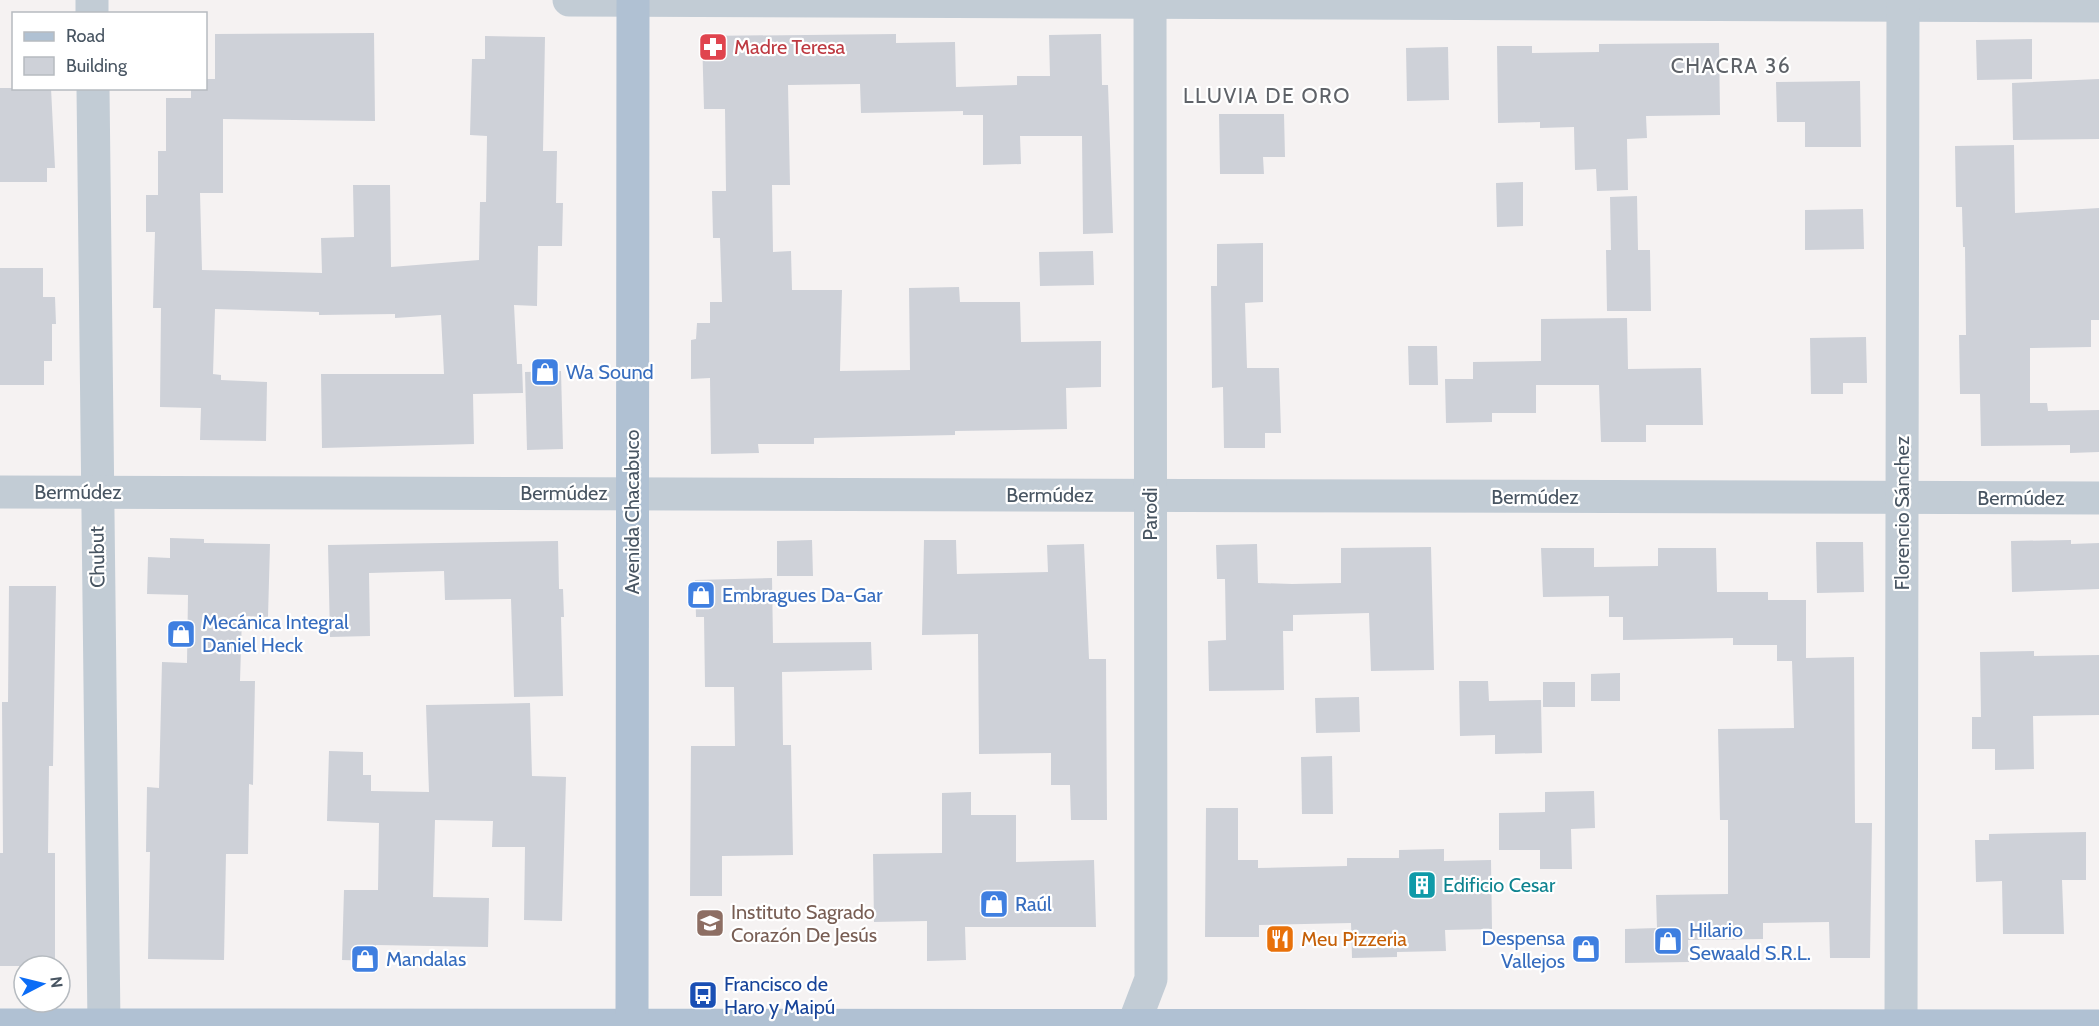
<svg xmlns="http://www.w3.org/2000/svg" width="2099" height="1026" viewBox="0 0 2099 1026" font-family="Cabin,sans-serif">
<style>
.building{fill:#ced1d8}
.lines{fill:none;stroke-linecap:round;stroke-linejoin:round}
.street{stroke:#c2ccd5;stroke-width:33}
.primary{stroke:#b0c1d3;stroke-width:33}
.labels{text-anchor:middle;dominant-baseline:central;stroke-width:4.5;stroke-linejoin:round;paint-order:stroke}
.health-label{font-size:20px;fill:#be3a42;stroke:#fff;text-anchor:start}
.shop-label{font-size:20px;fill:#366cbe;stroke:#fff;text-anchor:start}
.street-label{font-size:20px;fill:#485562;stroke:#fff}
.culture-label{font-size:20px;fill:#0d838f;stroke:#fff;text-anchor:start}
.education-label{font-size:20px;fill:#785e54;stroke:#fff;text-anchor:start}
.food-label{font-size:20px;fill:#c56008;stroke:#fff;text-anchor:start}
.transit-label{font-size:20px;fill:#164399;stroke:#fff;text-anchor:start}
.neighbourhood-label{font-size:21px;letter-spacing:1.5px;fill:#5e6268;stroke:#fff}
</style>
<rect width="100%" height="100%" fill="#f5f2f2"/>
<g class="building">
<path d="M374 33 375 121 223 119V193H200L202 270 322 273 321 238 354 237 353 185H390L391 267 479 260 480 202H486L487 136 470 135 472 59H485V36L545 37 543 151H557L556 203H563L562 246H538L537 306 514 305 517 364H522L523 393 473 394 474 444 322 448 321 374H444L441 315 395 318V314L319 315V312L215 309 213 374 221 375V380L267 382 266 441 200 440 201 408 160 407 161 308H153L155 232H146V195H158V151H166V98H191V88H206V79H215V34Z"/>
<path d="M896 34V43L955 42 956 87 1017 85V76H1050L1049 35 1101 34 1102 85H1108L1113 233 1083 234 1082 136H1020L1021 164 983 165V115H963V111L861 113 860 84 788 85 790 185H772L773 252 791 251 792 290H842L840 371 910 370 909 288 959 287 960 302H1020L1021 342 1101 341V387L1066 388 1067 429 955 431V435L814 438V444H758L759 453 711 454 710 378 691 379V340L696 339 697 323H710V302H722L720 238H713L712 191H726L725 109H704L702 36Z"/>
<path d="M2032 39V79L1977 80 1976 40Z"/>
<path d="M1719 43 1720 115 1646 116 1647 138 1627 139 1628 190 1597 191 1596 169 1575 170 1574 127 1540 128V122L1498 123 1497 46H1532V53L1599 52V44Z"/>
<path d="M1448 47 1449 100 1407 101 1406 48Z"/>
<path d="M2099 79V139L2013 140 2012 83Z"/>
<path d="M1860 81 1861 147H1805V122H1777L1776 82Z"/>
<path d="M0 88H51L55 168H47V182H0Z"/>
<path d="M1219 114H1284L1285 157H1263L1264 174H1220Z"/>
<path d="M2014 145 2015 213 2099 208V320H2091V347L2030 348V403H2047L2048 411 2099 410V452L2070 453V445L1981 446 1980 394H1960L1959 335H1966L1965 247H1963L1962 207H1956L1955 146Z"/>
<path d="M1523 182V226L1497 227 1496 183Z"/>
<path d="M1637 196 1638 250H1650L1651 311H1607L1606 250H1611L1610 197Z"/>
<path d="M1863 209 1864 249 1805 250V210Z"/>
<path d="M1263 243V302L1245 303 1247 368H1279L1281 433H1265V448H1224L1223 387 1212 388 1211 286H1217V244Z"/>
<path d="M1093 251 1094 285 1040 286 1039 252Z"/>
<path d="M0 268H43V297H55L56 324H52V361H44V385H0Z"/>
<path d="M1627 318 1628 369 1701 368 1703 425H1646V442H1601L1599 385H1536V413H1492V422L1446 423 1445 379H1473V362L1541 361V319Z"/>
<path d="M1866 337 1867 383H1843V394H1811L1810 338Z"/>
<path d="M1408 346H1437L1438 385H1409Z"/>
<path d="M561 371 563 449 527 450 525 372Z"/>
<path d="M170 538 204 539V543L270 544 268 617 242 616 240 681H255L253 785 249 784 248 854H226L224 960 148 959 150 852H146L147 787 159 788 162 662 187 663 188 595 147 594 148 557 170 558Z"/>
<path d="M812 540 813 576H777V541Z"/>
<path d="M924 540H956L957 574 1048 572 1047 545 1084 544 1089 659H1106L1107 820H1071L1070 785H1051V753L979 754 978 634 922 635Z"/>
<path d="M2071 540V544L2099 543V589L2012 592 2011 541Z"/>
<path d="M558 541 559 589H563L564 617H561L563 696 514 697 511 599 445 600 444 571 369 573 370 636 330 637 328 545Z"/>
<path d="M1816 542H1863L1864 592 1817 593Z"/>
<path d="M1257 544 1258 583 1292 584 1341 583V548L1431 547 1434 670 1371 671 1369 613 1293 615V631H1283L1284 690 1209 691 1208 641 1226 640 1225 579H1217L1216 545Z"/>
<path d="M1541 548H1594V567L1658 566V548H1716L1717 592H1768V600H1806V658L1854 657 1855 823H1872L1870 958H1830L1829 922 1763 923V939L1688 940 1689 962 1625 963V929L1657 928 1656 895 1728 894V820H1720L1718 729 1794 728 1792 661H1777V645H1733V638L1623 640V617H1609V596L1543 597Z"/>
<path d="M772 578 773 643 871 642 872 670 782 672 783 745H791L793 855 722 856V896H690L691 746H735L734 687H705L704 617H696L695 580Z"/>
<path d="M9 586H56L53 766H49L48 853H55V966H0V853H3L2 702H8Z"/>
<path d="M2034 651V656L2099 655V715L2033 716 2034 769 1995 770V749H1972V717H1981L1980 652Z"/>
<path d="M1620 673V701H1591V674Z"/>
<path d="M1459 681H1488L1489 701 1541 700 1542 753 1495 754V735L1460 736Z"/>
<rect x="1543" y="682" width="32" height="25"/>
<path d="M1359 697 1360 732 1316 733 1315 698Z"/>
<path d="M530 703 532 776 566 777 562 921 524 920 525 847H492L493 821 435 820 433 897 489 898 488 947 376 945V961L342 960 344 890H378L379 823 327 821 329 751 363 752V775H371V791L429 792 426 705Z"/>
<path d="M1332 756 1333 814H1302L1301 757Z"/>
<path d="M1594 791 1595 828 1571 829 1572 869H1540V850H1499V813L1545 812V792Z"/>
<path d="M971 792V815H1016V862L1094 860 1096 927H965L966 960 927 961V921L874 922 873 854 942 853V793Z"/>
<path d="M1206 808H1238V860H1258V868L1347 866V858H1399V850L1444 849V861L1491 860 1492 929 1445 930 1446 951 1397 952V957L1352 958 1351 923 1259 925V937H1205Z"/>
<path d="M2086 832V880H2062L2064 934H2003L2002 881 1976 882 1975 840H1989V834Z"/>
</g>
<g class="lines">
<g class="street">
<path d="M92 0V14"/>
<path d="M569 0 2099 6"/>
<path d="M93 88 104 1026"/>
<path d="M0 492 2099 498"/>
<path d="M1133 1026 1151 979 1150 0"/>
<path d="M1901 1026 1903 0"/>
</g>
<g class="primary">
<path d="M0 1025 2099 1026"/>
<path d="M632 1026 633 0"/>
</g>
</g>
<defs>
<g id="pharmacy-square" transform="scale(1.5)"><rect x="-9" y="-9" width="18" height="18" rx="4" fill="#e0444e" stroke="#fff"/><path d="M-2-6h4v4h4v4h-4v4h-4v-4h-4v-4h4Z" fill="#fff"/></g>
<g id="shop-square" transform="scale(1.5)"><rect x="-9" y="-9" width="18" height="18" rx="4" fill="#3f7fe0" stroke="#fff"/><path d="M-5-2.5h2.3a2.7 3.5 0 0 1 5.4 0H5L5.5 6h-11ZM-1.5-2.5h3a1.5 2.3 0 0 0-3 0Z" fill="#fff"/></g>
<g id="building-square" transform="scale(1.5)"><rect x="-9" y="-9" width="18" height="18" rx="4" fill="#0f9aa8" stroke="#fff"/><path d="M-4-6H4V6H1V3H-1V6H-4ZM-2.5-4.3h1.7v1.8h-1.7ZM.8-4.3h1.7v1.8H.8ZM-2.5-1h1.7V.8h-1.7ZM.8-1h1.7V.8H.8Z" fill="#fff"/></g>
<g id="school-square" transform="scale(1.5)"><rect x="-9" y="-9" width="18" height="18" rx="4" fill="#8d6e63" stroke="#fff"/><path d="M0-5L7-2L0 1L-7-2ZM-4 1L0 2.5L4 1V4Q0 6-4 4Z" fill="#fff"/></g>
<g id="restaurant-square" transform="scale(1.5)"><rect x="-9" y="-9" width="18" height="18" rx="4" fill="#e8710a" stroke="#fff"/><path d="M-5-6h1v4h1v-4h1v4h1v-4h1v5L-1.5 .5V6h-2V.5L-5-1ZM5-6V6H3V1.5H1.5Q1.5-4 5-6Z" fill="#fff"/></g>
<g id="bus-square" transform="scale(1.5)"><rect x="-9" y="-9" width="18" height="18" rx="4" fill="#1a4fb4" stroke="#fff"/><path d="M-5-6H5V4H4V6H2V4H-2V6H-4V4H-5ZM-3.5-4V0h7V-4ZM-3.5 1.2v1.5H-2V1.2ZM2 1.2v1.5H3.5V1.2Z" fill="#fff"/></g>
</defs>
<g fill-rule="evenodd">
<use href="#pharmacy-square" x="713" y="47"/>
<use href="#shop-square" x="545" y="372"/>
<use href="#shop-square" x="701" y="595"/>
<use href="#shop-square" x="181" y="634"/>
<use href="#building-square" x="1422" y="885"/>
<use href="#shop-square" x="994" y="904"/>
<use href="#school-square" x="710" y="923"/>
<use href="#restaurant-square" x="1280" y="939"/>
<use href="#shop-square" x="1668" y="941"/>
<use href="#shop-square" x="1586" y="949"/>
<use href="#shop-square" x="365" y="959"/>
<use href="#bus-square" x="703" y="995"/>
</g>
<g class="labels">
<g class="health-label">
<text x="734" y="47">Madre Teresa</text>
</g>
<g class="shop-label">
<text x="566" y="372">Wa Sound</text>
<text x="722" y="595">Embragues Da-Gar</text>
<text x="202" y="622">Mecánica Integral<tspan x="202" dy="23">Daniel Heck</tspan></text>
<text x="1015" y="904">Raúl</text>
<text x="1689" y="930">Hilario<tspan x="1689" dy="23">Sewaald S.R.L.</tspan></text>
<text x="1565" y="938" text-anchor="end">Despensa<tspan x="1565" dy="23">Vallejos</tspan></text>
<text x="386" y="959">Mandalas</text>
</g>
<g class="street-label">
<text x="78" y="492">Bermúdez</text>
<text x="564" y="493">Bermúdez</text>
<text x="1050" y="495">Bermúdez</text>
<text x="1535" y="497">Bermúdez</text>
<text x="2021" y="498">Bermúdez</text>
<text transform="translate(632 512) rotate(-90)">Avenida Chacabuco</text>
<text transform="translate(1902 513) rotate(-90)">Florencio Sánchez</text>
<text transform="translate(1150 514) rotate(-90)">Parodi</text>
<text transform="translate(97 557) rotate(-91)">Chubut</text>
</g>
<g class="culture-label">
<text x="1443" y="885">Edificio Cesar</text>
</g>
<g class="education-label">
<text x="731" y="912">Instituto Sagrado<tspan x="731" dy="23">Corazón De Jesús</tspan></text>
</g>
<g class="food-label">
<text x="1301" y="939">Meu Pizzeria</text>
</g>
<g class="transit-label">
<text x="724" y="984">Francisco de<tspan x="724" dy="23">Haro y Maipú</tspan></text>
</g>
<g class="neighbourhood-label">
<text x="1731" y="65">CHACRA 36</text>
<text x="1267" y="95">LLUVIA DE ORO</text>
</g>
</g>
<rect x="12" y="12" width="195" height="78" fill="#ffffff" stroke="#b6bbc0" stroke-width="1.5"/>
<rect x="24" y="32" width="30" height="9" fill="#b0c1d3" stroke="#b6bbc0" stroke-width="1.5"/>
<text x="66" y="42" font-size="18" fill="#485562">Road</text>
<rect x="24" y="57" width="30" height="18" fill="#ced1d8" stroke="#b6bbc0" stroke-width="1.5"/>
<text x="66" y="72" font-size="18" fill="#485562">Building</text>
<g transform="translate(42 984) rotate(83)"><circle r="28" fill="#ffffff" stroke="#b6bbc0" stroke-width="1.5"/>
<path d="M0-4.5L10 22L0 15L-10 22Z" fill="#0b6cf6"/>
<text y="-9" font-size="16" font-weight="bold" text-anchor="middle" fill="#485562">N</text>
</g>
</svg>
